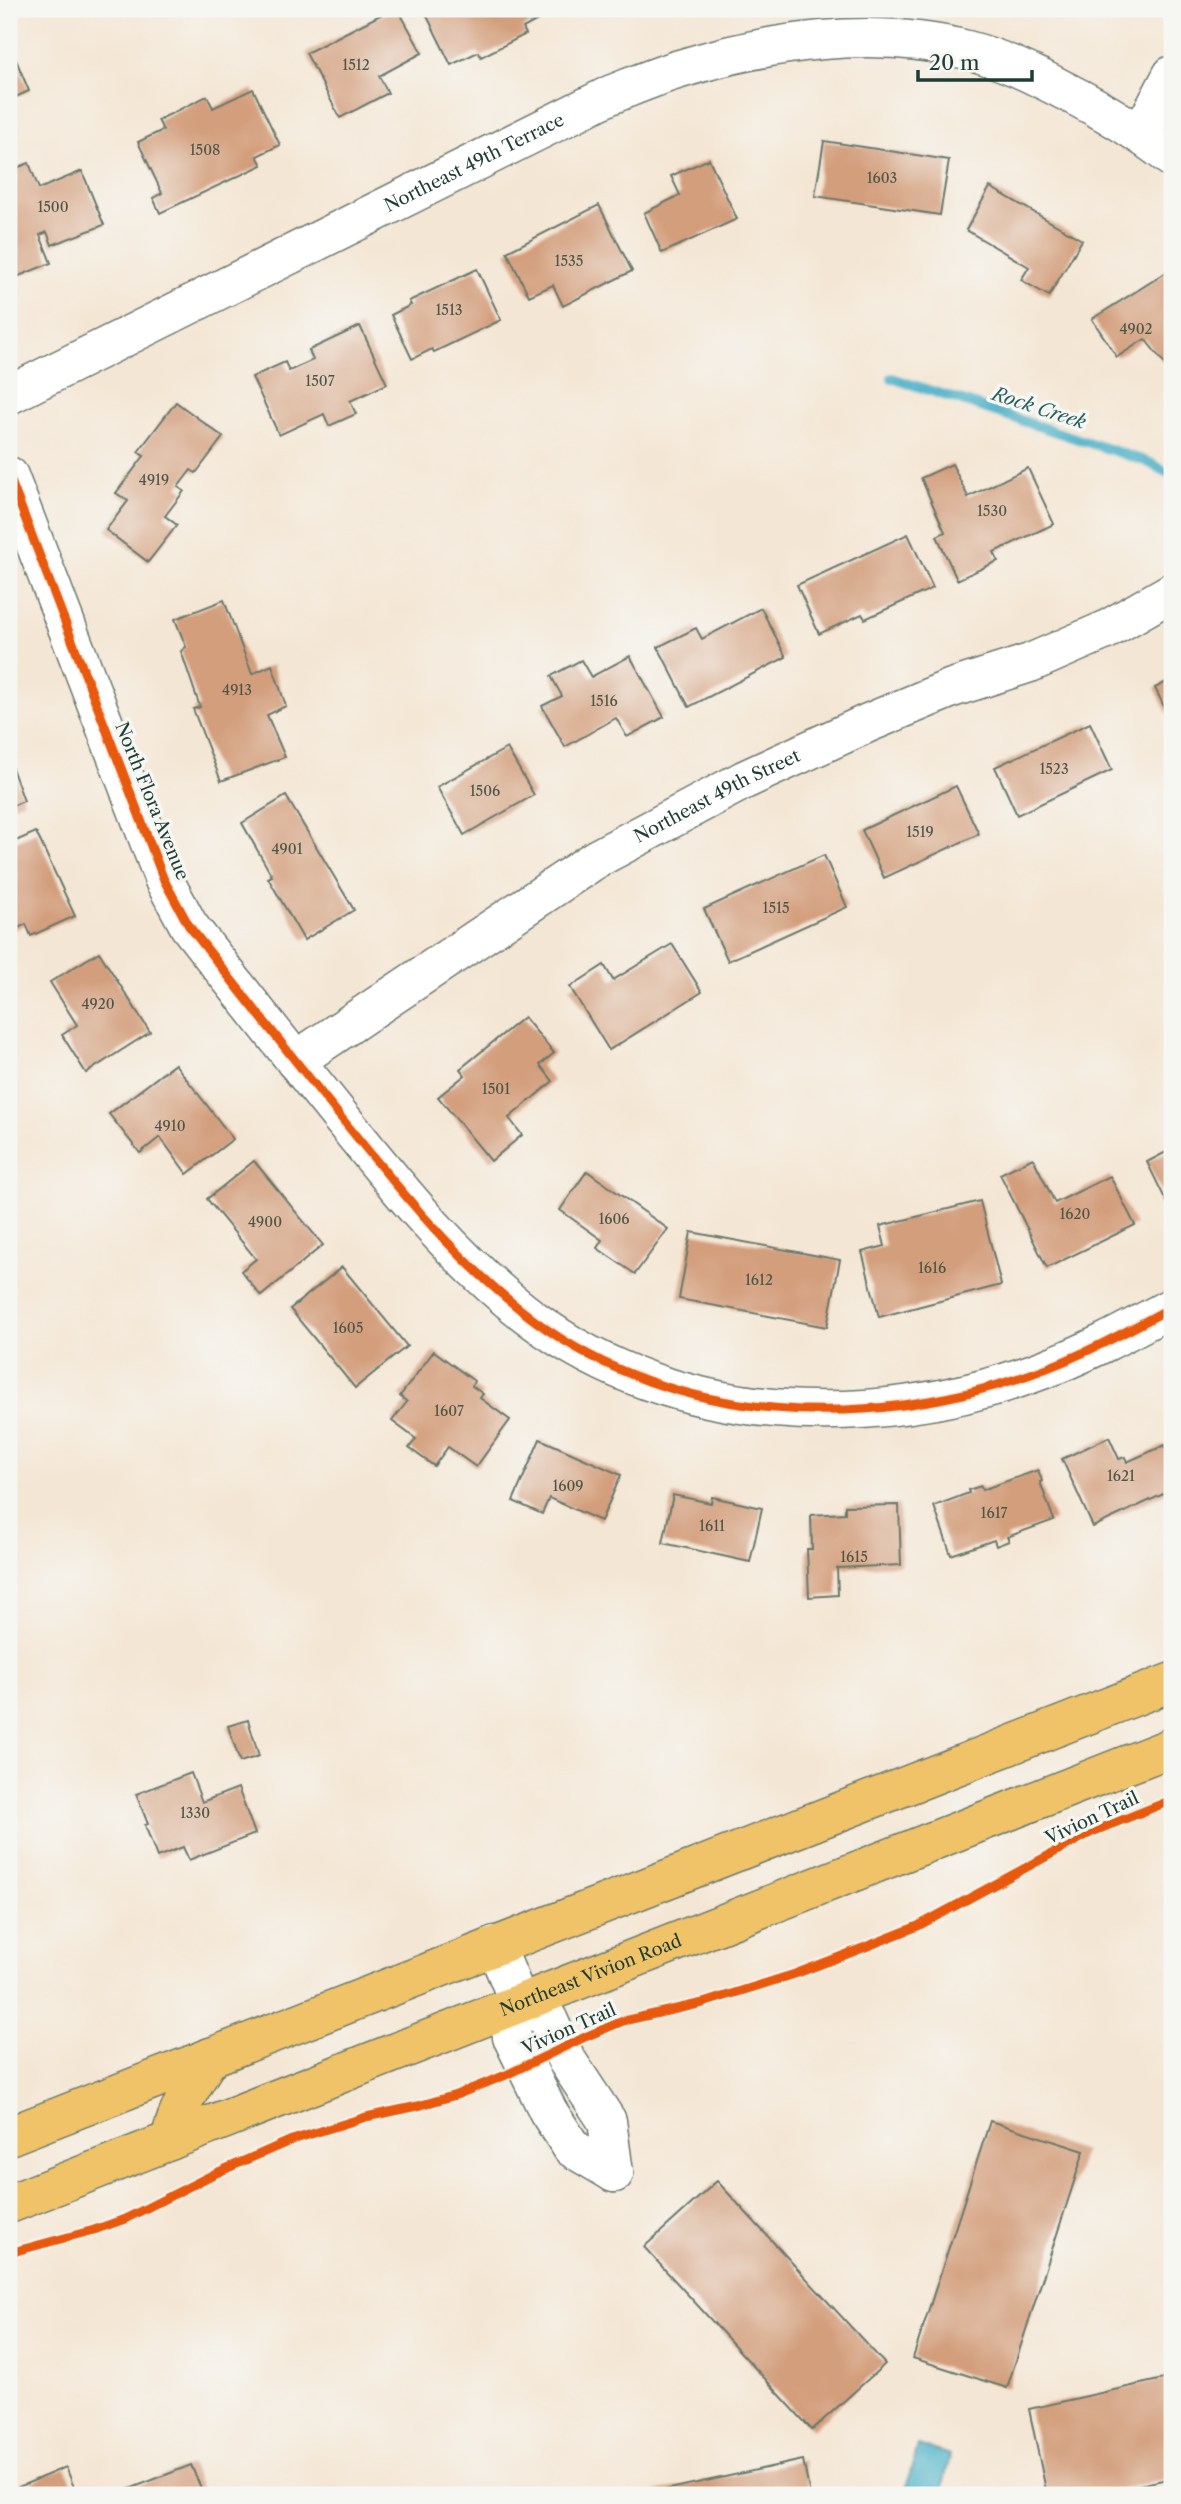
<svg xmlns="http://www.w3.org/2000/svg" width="1181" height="2504" viewBox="0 0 1181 2504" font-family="'Libre Caslon Text',serif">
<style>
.water{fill:#48b0c8;stroke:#34767e;stroke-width:2}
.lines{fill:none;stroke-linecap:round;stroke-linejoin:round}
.stream{stroke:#48b0c8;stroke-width:10}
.building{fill:#d39e7c}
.minor-casing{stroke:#6a786c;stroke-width:41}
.major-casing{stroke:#6a786c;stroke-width:41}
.minor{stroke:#fff;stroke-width:38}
.major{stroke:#f1c369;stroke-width:38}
.cycleway-casing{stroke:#f6f6f2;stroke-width:13}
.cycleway{stroke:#e8590c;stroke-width:9}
.labels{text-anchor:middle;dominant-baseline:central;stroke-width:7;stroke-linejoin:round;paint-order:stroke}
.number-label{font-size:14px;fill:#4c5546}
.street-label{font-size:18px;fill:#1f3d34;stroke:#f6f6f2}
.water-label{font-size:19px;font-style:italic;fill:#2b6060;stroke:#f6f6f2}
</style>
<rect width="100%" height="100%" fill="#f6f6f2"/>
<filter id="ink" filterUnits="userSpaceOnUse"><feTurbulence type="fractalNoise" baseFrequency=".0143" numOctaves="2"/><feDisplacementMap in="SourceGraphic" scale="14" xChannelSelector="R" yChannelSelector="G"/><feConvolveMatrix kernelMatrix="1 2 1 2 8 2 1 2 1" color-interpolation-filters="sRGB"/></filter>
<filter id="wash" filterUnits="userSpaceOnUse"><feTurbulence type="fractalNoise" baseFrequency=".00686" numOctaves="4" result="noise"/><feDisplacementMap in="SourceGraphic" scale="28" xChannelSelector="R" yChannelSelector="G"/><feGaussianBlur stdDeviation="1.57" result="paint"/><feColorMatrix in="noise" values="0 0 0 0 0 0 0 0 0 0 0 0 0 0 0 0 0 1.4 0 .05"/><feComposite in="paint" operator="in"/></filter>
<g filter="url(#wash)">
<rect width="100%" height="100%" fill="#f4e6d4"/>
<path class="water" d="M918 2445 950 2455 941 2495H904Z"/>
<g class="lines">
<path class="stream" d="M892 378 1148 462 1172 475"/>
</g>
<g id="blocks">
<g class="building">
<path d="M392 9H398L422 53 379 76 388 93 340 118 306 53Z"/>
<path d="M432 9H542L545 16 523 28 526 34 481 57 478 52 451 65 425 12Z"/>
<path d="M9 43 29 91 9 100Z"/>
<path d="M253 89 280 145 257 156 262 165 160 213 153 198 162 193 138 142 163 130 158 120 207 96 213 108Z"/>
<path d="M824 141 949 160 940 215 815 196Z"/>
<path d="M709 159 737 219 662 253 644 213 680 195 671 176Z"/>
<path d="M29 163 39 189 82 171 104 225 52 245 47 232 40 235 51 263 9 280V171Z"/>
<path d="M990 187 1082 240 1049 296 1021 280 1029 267 966 230Z"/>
<path d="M599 205 632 271 563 306 553 285 529 296 507 252Z"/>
<path d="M477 269 501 320 434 352 432 349 412 359 391 315 411 305 409 301Z"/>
<path d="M1167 272 1172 281 1171 372 1145 339 1117 357 1092 319Z"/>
<path d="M360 326 387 384 350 401 356 414 329 426 324 414 279 435 252 377 285 362 289 371 313 360 309 350Z"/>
<path d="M176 402 223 437 196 473 191 470 178 487 184 491 165 516 177 525 148 562 106 530 128 501 116 493 144 456 138 452Z"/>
<path d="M952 464 968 497 1028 468 1054 524 994 552 998 561 957 580 937 536 945 532 921 478Z"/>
<path d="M908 534 933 588 865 619 862 614 819 634 797 585Z"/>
<path d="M224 600 252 674 272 665 286 706 267 715 285 757 221 781 193 709 200 707 181 651 186 647 175 619Z"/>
<path d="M761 608 786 657 689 707 658 647 696 628 702 639Z"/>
<path d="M630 656 664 717 627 737 616 718 565 747 542 706 562 696 551 676 581 660 591 677Z"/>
<path d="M1172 679V723L1155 688Z"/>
<path d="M1090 723 1112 770 1017 815 995 767Z"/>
<path d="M507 748 534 795 464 835 437 787Z"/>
<path d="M9 760 24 801 9 807Z"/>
<path d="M956 786 979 834 884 878 862 830Z"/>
<path d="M286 796 354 910 304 940 268 878 272 876 242 823Z"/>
<path d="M36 832 75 916 31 936 26 924 10 932 9 930V899L12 898 9 892V844Z"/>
<path d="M824 855 847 907 728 961 704 909Z"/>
<path d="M672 944 702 992 609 1050 570 987 604 965 613 980Z"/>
<path d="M99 952 150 1032 86 1073 62 1035 77 1025 50 982Z"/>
<path d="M524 1017 554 1053 540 1065 553 1081 509 1118 522 1135 491 1161 438 1097 465 1075 460 1069Z"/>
<path d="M175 1064 233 1139 187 1174 160 1137 140 1153 109 1114Z"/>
<path d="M1172 1149V1203L1168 1205 1147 1162Z"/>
<path d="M1033 1158 1055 1203 1110 1176 1135 1225 1047 1268 1000 1174Z"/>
<path d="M254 1161 323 1245 261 1296 241 1271 256 1259 207 1199Z"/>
<path d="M587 1171 668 1229 635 1274 597 1248 602 1240 560 1210Z"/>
<path d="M980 1201 1001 1285 879 1317 862 1252 885 1246 880 1226Z"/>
<path d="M691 1232 840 1260 827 1327 679 1299Z"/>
<path d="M342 1267 407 1346 355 1388 290 1309Z"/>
<path d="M434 1351 474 1381 472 1386 483 1394 480 1398 510 1420 476 1467 448 1447 434 1466 409 1448 416 1439 392 1421 407 1402 400 1396Z"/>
<path d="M1109 1437 1119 1459 1125 1457 1127 1462 1165 1445 1172 1462V1490L1093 1527 1062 1459Z"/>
<path d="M540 1439 621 1475 601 1521 549 1498 542 1514 513 1501Z"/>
<path d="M1038 1470 1042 1481 1040 1482 1054 1520 1007 1537 1009 1541 996 1546 994 1540 951 1555 934 1506 969 1493 968 1490 981 1486 982 1490Z"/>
<path d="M673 1495 711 1503 712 1497 762 1508 750 1562 663 1543Z"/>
<path d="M899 1505 901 1565 837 1568 838 1595 809 1597 807 1549H812L811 1515 845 1513V1506Z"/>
<path d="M248 1720 259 1756 240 1762 228 1726Z"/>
<path d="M191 1773 202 1802 238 1788 255 1834 189 1860 183 1847 157 1857 145 1825 148 1824 136 1794Z"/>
<path d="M990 2121 1084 2151 1007 2388 913 2358Z"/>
<path d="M717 2181 885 2364 812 2430 644 2247Z"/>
<path d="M1172 2377V2478L1093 2495H1047L1029 2409Z"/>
<path d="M803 2460 810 2495H646V2494Z"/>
<path d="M191 2465 204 2495H114Z"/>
<path d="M66 2467 77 2495H9V2491Z"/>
</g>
</g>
</g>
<g filter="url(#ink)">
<use href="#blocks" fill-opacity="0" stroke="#6a786c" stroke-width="2"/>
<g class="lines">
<g class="minor-casing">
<g id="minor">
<path d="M1141 134 1172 75"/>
<path id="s1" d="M9 395 610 95C633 86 656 76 680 69 770 41 874 26 967 50 1002 59 1033 74 1065 91 1103 110 1139 132 1172 158"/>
<path d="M9 476 164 880 189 926C240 991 291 1056 343 1120 401 1192 460 1265 534 1320 674 1425 871 1432 1031 1374 1080 1357 1126 1332 1172 1307"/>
<path id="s2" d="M295 1061 596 859 744 780 868 723 952 688 1030 663 1106 630 1172 592"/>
<path d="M495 1945 520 2005 539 2013 548 2019 566 2059 607 2121 614 2173"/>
<path d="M520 2005 511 2027 512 2037 548 2111 572 2148 614 2173"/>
</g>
</g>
<g class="major-casing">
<g id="major">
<path d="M9 2136 1172 1682"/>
<path d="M170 2141C177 2109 192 2085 210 2057"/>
<path id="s3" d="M9 2204 1172 1747"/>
</g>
</g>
<use href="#minor" class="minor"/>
<use href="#major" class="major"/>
<g class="cycleway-casing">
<g id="cycleway">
<path d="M9 476 164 880 189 926C240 991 291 1056 343 1120 401 1192 460 1265 534 1320 674 1425 871 1432 1031 1374 1080 1357 1126 1332 1172 1307"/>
<path d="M9 2253 94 2230 125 2219 214 2174 292 2140 366 2117 418 2106 456 2095 506 2075 585 2037 623 2021 703 2003 795 1974 863 1948 918 1926 1092 1832 1172 1800"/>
</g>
</g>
<use href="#cycleway" class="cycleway"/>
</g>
</g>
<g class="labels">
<g class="number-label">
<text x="356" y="65">1512</text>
<text x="205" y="150">1508</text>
<text x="882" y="178">1603</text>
<text x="53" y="207">1500</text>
<text x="569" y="261">1535</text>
<text x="449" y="310">1513</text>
<text x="1136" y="329">4902</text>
<text x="320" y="381">1507</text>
<text x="154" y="480">4919</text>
<text x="992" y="511">1530</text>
<text x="237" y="690">4913</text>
<text x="604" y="701">1516</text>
<text x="1054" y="769">1523</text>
<text x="485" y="791">1506</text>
<text x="920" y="832">1519</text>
<text x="287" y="849">4901</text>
<text x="776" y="908">1515</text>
<text x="98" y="1004">4920</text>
<text x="496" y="1089">1501</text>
<text x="170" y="1126">4910</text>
<text x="1075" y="1214">1620</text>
<text x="614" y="1219">1606</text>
<text x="265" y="1222">4900</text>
<text x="932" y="1268">1616</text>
<text x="759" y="1280">1612</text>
<text x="348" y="1328">1605</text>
<text x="449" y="1411">1607</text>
<text x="1121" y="1476">1621</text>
<text x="568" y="1486">1609</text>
<text x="994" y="1513">1617</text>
<text x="712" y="1526">1611</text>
<text x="854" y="1557">1615</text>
<text x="195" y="1813">1330</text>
</g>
<g class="street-label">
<text stroke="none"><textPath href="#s1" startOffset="520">Northeast 49th Terrace</textPath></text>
<text stroke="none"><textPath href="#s2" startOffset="499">Northeast 49th Street</textPath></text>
<text transform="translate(152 801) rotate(68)">North Flora Avenue</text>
<text transform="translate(1092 1818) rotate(-25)">Vivion Trail</text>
<text stroke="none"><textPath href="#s3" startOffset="625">Northeast Vivion Road</textPath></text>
<text transform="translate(569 2029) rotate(-24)">Vivion Trail</text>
</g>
<g class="water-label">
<text transform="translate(1039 408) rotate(18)">Rock Creek</text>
</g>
</g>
<rect width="1181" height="2504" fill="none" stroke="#f6f6f2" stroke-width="35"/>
<path d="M918 70v10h114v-10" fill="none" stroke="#1f3d34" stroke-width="3.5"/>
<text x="929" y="70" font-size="21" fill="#1f3d34" stroke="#f6f6f2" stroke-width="5" paint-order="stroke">20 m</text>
</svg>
